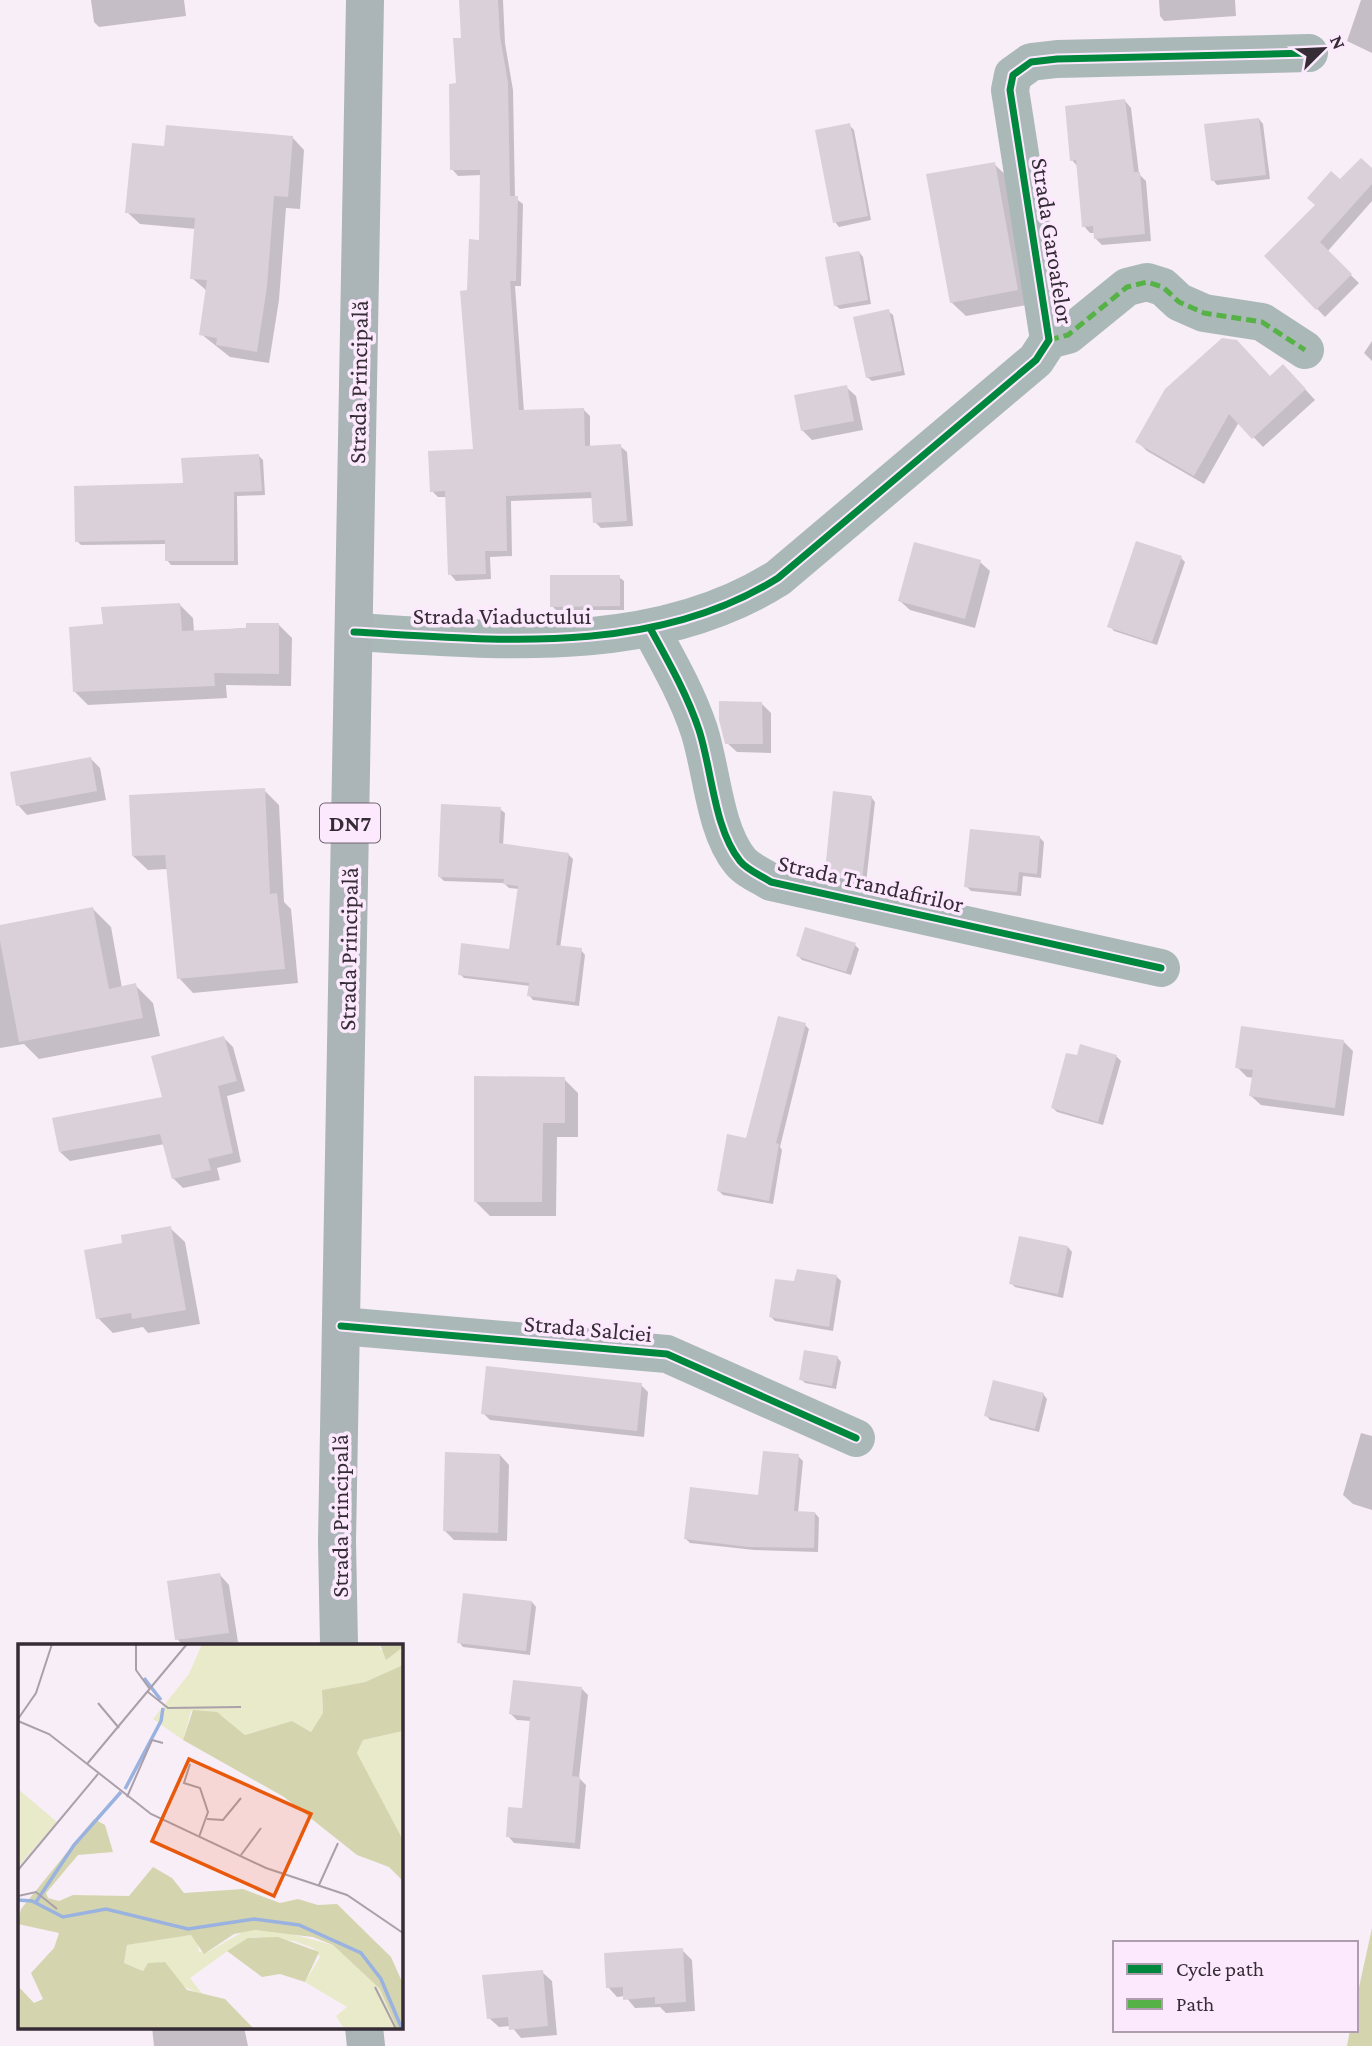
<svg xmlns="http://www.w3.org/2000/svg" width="1372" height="2046" viewBox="0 0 1372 2046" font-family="'Crimson Pro',serif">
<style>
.forest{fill:#d4d5ae}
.shadow{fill:#0003}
.building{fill:#d9d0d9}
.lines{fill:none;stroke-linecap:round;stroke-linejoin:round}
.minor{stroke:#aab8b8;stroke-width:38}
.trunk{stroke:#abb4b6;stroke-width:38}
.quiet{stroke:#56b246;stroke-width:5;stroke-dasharray:10 5;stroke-linecap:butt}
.cycleway-casing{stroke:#fde9fd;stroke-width:11}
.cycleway{stroke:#00873e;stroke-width:7}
.labels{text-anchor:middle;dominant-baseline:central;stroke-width:7;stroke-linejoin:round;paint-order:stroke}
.shield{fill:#fde9fd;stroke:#716572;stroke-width:2}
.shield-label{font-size:23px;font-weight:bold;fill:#352c36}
.street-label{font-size:24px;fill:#352c36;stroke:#fde9fd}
.inset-river{fill:none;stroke:#9ab2e0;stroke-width:3.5}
.inset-road{fill:none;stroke:#aaa0aa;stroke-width:2}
.view{fill:#e8590c;fill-opacity:0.15;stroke:#e8590c;stroke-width:3.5}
.inset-edge{fill:none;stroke:#352c36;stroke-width:3.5}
</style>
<rect width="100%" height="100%" fill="#f8eef8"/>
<path class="forest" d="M1372 1928V2046H1347L1350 2030H1356V2001Z"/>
<g class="shadow">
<path d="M91 0H184L186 16 99 27 94 22Z"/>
<path d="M461 0H503L505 43 513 90 515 198 523 204 521 286H515L524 412 584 410 590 416V448L620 446 627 452 633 526 601 528 595 522 593 498 511 501 512 556 490 557 491 579 456 581 450 574 447 497H438L432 491 475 451 469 292 480 241 482 175 458 176 452 169 463 40Z"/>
<path d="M1159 0H1235L1236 16 1164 21 1160 16Z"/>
<path d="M1361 0H1372V53L1347 41Z"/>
<path d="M1125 101 1131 108 1139 174 1146 181 1151 241 1102 245 1095 238V233H1090L1084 226 1078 167 1072 160Z"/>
<path d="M1259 119 1263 124 1270 179 1217 185 1213 180Z"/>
<path d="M849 125 854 130 871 220 839 227 835 222Z"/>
<path d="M292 137 304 150 300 209 286 208 279 300 269 363 230 357 201 334 207 291 192 278 196 229 140 224 127 212 165 148Z"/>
<path d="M994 164 1009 178 1032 304 966 316 951 302Z"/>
<path d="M1372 171V201L1327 252 1359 283 1325 317 1266 256 1340 181Z"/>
<path d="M859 252 863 257 871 304 840 309 835 305Z"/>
<path d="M888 311 893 315 905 375 872 381 867 377Z"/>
<path d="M1372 341V361L1364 353Z"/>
<path d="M1293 376 1315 400 1263 447 1239 422 1204 484 1147 451 1138 442 1271 378Z"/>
<path d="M846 387 856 396 863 430 812 440 802 430Z"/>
<path d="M259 456 263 460 265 495 237 496 238 565H171L167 560V544L81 545 77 541 185 485Z"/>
<path d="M1181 558 1185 562 1157 645 1114 631 1110 626Z"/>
<path d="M980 562 990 571 975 628 910 610 900 601Z"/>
<path d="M619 577 624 581V610H556L552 606Z"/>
<path d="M180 605 193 618 194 632 279 625 292 638 291 686 226 685 227 698 88 705 75 692 105 626Z"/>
<path d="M762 704 771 713V753L737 752 727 743Z"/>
<path d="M90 758 100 768 106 800 27 815 18 805Z"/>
<path d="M264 790 279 805 284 902 291 909 298 983 193 993 179 978 168 869 148 870 133 856Z"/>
<path d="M871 797 875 802 866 883 831 875 827 871Z"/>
<path d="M500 809 505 813 503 846 569 855 573 859 560 948 581 950 585 955 579 1006 533 1000 529 995 530 986 464 978 460 974 511 951 519 889 509 888 504 883 444 881 439 876Z"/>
<path d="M1040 838 1044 842 1041 878 1023 876 1021 896 971 891 966 886Z"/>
<path d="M93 909 111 927 122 988 135 985 153 1003 160 1036 39 1059 24 1044 0 1048V927Z"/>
<path d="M855 945 859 949 851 975 802 960 798 956Z"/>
<path d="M805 1025 809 1029 780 1147 782 1150 773 1204 723 1195 719 1191Z"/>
<path d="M224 1038 233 1047 245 1091 227 1096 241 1162 217 1168 220 1180 183 1188 173 1178 165 1144 70 1161 60 1152 164 1099Z"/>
<path d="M1344 1042 1353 1051 1344 1116 1261 1105 1251 1096 1254 1078 1247 1077 1237 1067Z"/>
<path d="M1116 1056 1121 1061 1103 1125 1057 1112 1053 1108Z"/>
<path d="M564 1079 578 1093V1137H557L556 1216H490L475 1201Z"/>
<path d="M170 1228 185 1242 200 1324 148 1333 143 1327 113 1333 98 1318 124 1245Z"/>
<path d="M1068 1247 1072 1252 1063 1298 1015 1287 1011 1283Z"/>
<path d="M837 1277 841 1281 833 1331 775 1321 771 1317 795 1283Z"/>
<path d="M837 1357 841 1362 836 1389 805 1383 801 1379Z"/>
<path d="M641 1385 648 1392 644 1437 490 1420 483 1413Z"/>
<path d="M1043 1394 1047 1399 1039 1432 990 1420 986 1415Z"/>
<path d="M1361 1433 1372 1436V1510L1353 1504 1343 1495Z"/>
<path d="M500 1455 509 1465 507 1541 454 1540 444 1530Z"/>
<path d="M798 1456 803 1461 798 1513H815L819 1518 818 1552 754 1550 690 1543 686 1539 760 1497Z"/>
<path d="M220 1575 229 1585 238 1642 183 1645 177 1639Z"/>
<path d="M532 1602 536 1607 530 1655 463 1647 459 1642Z"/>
<path d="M582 1689 588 1695 579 1778 586 1785 580 1849 514 1843 508 1836 523 1810 531 1721 517 1720 511 1714Z"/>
<path d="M682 1950 692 1960 695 2011 666 2013 660 2007 635 2008 625 1996 617 1997 608 1987Z"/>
<path d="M542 1972 552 1981 557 2035 521 2038 511 2026 499 2027 489 2018Z"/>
<path d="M152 2027H244L248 2046H154Z"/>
</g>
<g class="building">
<path d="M459 0H498L500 36 508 83 510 196H518L516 281H510L519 410 584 408 585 446 621 444 627 521 593 523 591 492 506 496 507 551H485L486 574 448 575 445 491 430 492 428 451 473 449 460 291 467 290 469 239 479 240 480 170H450L449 84 456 83 453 38H461Z"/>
<path d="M1125 99 1134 172H1140L1145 234 1094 239 1093 226 1082 227 1076 160 1070 161 1065 106Z"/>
<path d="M1259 118 1266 175 1211 181 1204 124Z"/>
<path d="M850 123 868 216 833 223 815 130Z"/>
<path d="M166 125 293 136 288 197 274 196 267 287 257 352 216 345 217 338 199 335 207 280 190 279 195 218 125 213 132 143 164 146Z"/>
<path d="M1361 158 1372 168V184L1320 242 1352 274 1316 310 1264 256 1315 205 1307 198 1331 171 1340 179Z"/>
<path d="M995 162 1018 290 950 303 926 174Z"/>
<path d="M859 251 868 300 834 306 825 257Z"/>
<path d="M889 309 902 371 866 378 853 317Z"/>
<path d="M1222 338 1237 340 1270 376 1283 364 1306 389 1252 439 1229 414 1194 476 1135 442 1165 389Z"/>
<path d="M847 385 854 421 801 431 794 395Z"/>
<path d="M259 454 262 491 234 492V561H165V540L75 542 74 486 183 483 181 458Z"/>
<path d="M1136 541 1182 556 1152 642 1107 627Z"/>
<path d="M914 542 981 560 965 619 898 601Z"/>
<path d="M550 575H620V606L550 607Z"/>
<path d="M180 603 182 631 246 628V623H279V674L214 673 215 686 73 692 69 627 103 624 101 607Z"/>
<path d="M719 701 762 702 763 744H725L719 720Z"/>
<path d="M91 757 97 791 16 806 10 772Z"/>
<path d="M265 788 270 894 277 893 285 969 177 979 165 855 132 856 129 795Z"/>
<path d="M833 791 872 796 862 880 825 871Z"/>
<path d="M441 804 501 807 499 843 569 853 556 945 582 948 575 1002 527 996 529 983 458 975 461 943 509 949 518 886 503 884 504 879 438 877Z"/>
<path d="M970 829 1040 836 1037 874 1019 872 1017 892 964 887Z"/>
<path d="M93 907 109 989 136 983 143 1018 19 1042 0 941V925Z"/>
<path d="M805 927 856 943 846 972 796 956Z"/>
<path d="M778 1016 806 1023 776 1143 779 1144 769 1201 717 1191 727 1134 746 1138Z"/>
<path d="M1241 1026 1344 1040 1335 1108 1249 1096 1253 1070 1235 1068Z"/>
<path d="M224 1036 237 1081 218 1086 233 1153 208 1159 211 1170 172 1179 160 1134 59 1152 52 1118 162 1097 151 1056Z"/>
<path d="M1080 1044 1117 1055 1098 1122 1051 1108 1066 1053 1077 1055Z"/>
<path d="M474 1076 565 1077V1123H543L542 1202H474Z"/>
<path d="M171 1226 186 1310 132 1319 131 1313 96 1319 84 1250 122 1243 121 1235Z"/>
<path d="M1019 1236 1068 1246 1058 1294 1009 1284Z"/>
<path d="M797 1269 837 1275 829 1327 769 1317 775 1279 794 1281Z"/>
<path d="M804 1350 838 1356 832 1386 799 1380Z"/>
<path d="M486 1366 642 1383 637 1431 481 1414Z"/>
<path d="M993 1380 1044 1393 1035 1429 984 1416Z"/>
<path d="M763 1451 799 1454 794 1511 815 1512 814 1548 748 1547 684 1539 690 1487 758 1495Z"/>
<path d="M445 1452 500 1454 498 1533 443 1531Z"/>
<path d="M220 1573 229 1633 175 1640 167 1581Z"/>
<path d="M463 1593 532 1601 526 1651 457 1643Z"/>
<path d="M513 1680 582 1687 572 1776 580 1777 575 1843 506 1837 508 1807 522 1808 530 1717 509 1714Z"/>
<path d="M683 1948 686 2002 655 2004V1997L623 2000V1987L606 1988 604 1953Z"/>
<path d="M543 1970 548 2026 509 2030 508 2017 487 2019 482 1975Z"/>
</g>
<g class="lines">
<g class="minor">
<path d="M1049 340 1068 335 1127 287 1147 282 1163 287 1179 302 1204 313 1262 322 1305 350"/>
<path d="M650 628C668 661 687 694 699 730 712 770 714 829 740 861 747 870 762 876 771 882L1161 968"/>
<path d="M354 632C495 640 653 657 778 578L1036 360 1049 340 1010 90 1013 75 1031 62 1057 59 1309 53"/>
<path d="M341 1326 667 1354 856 1438"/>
</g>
<g class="trunk">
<path d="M339 1645 337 1541 365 0"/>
<path d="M364 2027 366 2046"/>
</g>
<path class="quiet" d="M1049 340 1068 335 1127 287 1147 282 1163 287 1179 302 1204 313 1262 322 1305 350"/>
<g class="cycleway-casing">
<g id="cycleway">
<path d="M650 628C668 661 687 694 699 730 712 770 714 829 740 861 747 870 762 876 771 882L1161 968"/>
<path d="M354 632C495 640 653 657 778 578L1036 360 1049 340 1010 90 1013 75 1031 62 1057 59 1309 53"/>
<path d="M341 1326 667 1354 856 1438"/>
</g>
</g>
<use href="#cycleway" class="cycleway"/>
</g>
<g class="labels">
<rect class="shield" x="320" y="803.5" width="60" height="39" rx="5"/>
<g class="shield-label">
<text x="350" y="823">DN7</text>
</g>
<g class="street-label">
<text transform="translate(1053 241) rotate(81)">Strada Garoafelor</text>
<text transform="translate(358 382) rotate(-89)">Strada Principală</text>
<text x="502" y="615">Strada Viaductului</text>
<text transform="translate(871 883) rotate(13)">Strada Trandafirilor</text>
<text transform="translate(348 949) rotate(-89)">Strada Principală</text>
<text transform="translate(588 1328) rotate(5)">Strada Salciei</text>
<text transform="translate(339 1516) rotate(-90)">Strada Principală</text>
</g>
</g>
<g transform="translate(18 1644)">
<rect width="385" height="385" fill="#f8eef8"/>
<path d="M184 0H362V6L385 3V21L347 38 304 46 305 69 293 88 274 77 227 91 203 71 173 67 165 96 135 75 171 30ZM385 87V196L339 109 345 96ZM0 145 39 178 0 223ZM228 286 262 287 315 301 362 345 379 385H326L318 372 329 363 287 338 302 313 295 304 276 297 236 293 215 303 172 334 186 352 165 342 147 318 129 320 125 327 106 319 109 301 173 291 179 295 181 308H190Z" fill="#e9eac9"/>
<path d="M362 0H385V3L368 16ZM385 21V87L345 96 339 109 385 196V237L371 223 339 211 266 153 165 96 175 66 199 68 227 91 274 77 293 88 305 69 304 46 347 38ZM76 175 87 181 95 208 60 211 28 249 30 254 41 257 55 251 111 252 135 223 154 234 166 249 225 245 262 259 280 255 300 261 319 260 373 313 385 340V385H379L362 345 315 301 295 293 237 286 216 290 186 310 173 291 109 301 106 319 125 327 130 319 147 318 169 346 207 355 236 385H0V342L16 359 25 355 13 329 36 304 41 289 0 280 3 265ZM260 293 301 308 287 338 262 330 244 333 209 307 230 294Z" fill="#d4d5ae"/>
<path class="inset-river" d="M126 34 143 56M107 145 143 77 145 64M0 256 14 257 45 273 88 265 170 285 236 275 281 281 343 309 363 335 384 385M18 258 56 201 103 148"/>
<path class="inset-road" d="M118 0V26L131 44M130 48 150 64 223 63M80 59 101 84M0 75 18 49 34 0M0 77 31 90 133 170 248 224 329 251 385 289M69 120 169 0M172 120 166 139 182 144 190 168 181 193M109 153 134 96 145 99M189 175 205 176 223 154M223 211 243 184M0 226 80 130M301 241 320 199M0 252 18 248 39 265M357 343 378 385"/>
<path class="view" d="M171 115 293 170 256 252 134 197Z"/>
<rect width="385" height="385" class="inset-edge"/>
</g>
<rect x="1113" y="1941" width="245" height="91" fill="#fde9fd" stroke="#ad9dad" stroke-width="2"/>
<rect x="1127" y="1964" width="35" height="10" fill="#00873e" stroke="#ad9dad" stroke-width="2"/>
<text x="1176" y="1976" font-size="21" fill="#352c36">Cycle path</text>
<rect x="1127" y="1999" width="35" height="10" fill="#56b246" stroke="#ad9dad" stroke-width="2"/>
<text x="1176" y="2011" font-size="21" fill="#352c36">Path</text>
<g transform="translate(1323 49) rotate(66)" stroke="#fde9fd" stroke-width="5" paint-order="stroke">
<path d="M0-5L12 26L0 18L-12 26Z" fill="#352c36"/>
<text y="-10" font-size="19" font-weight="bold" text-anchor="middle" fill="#352c36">N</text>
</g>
</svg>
